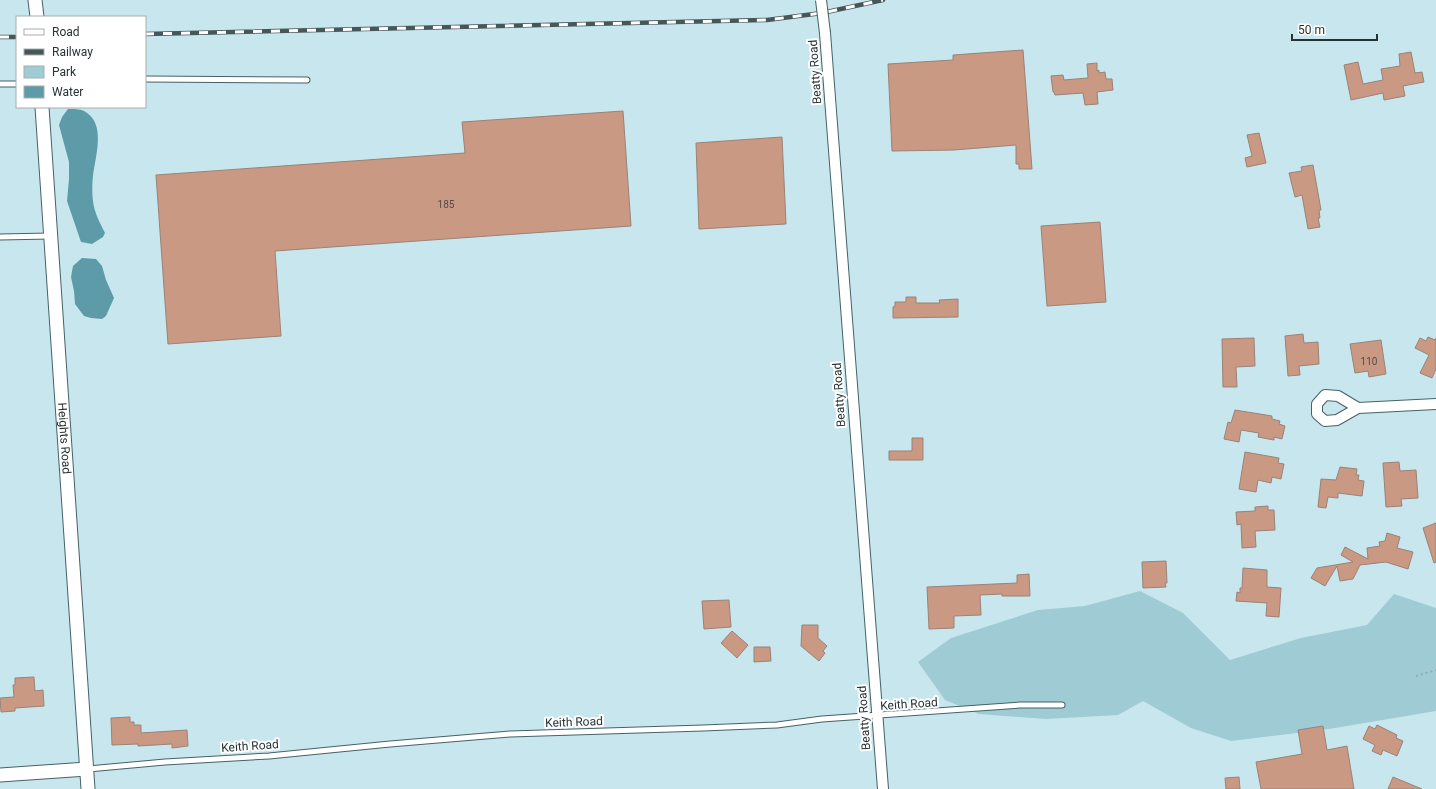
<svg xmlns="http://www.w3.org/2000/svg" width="1436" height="789" viewBox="0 0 1436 789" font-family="Roboto,sans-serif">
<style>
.green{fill:#9fcbd5}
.water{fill:#5e9ba8}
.building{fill:#c99983;stroke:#9a8277}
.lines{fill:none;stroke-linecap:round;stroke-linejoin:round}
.service-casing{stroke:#466167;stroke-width:7}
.minor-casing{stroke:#466167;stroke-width:12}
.tertiary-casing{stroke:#466167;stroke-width:15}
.path{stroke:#93abb0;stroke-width:2;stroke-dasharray:2 3;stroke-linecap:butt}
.service{stroke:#fff;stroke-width:5}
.minor{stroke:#fff;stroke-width:10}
.tertiary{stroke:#fff;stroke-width:13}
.rail-casing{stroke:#475659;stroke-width:4.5}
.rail{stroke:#fff;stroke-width:3;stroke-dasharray:9;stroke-linecap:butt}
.minor-bridge-casing{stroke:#466167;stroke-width:12;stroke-linecap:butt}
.minor-bridge{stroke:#fff;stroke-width:10}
.labels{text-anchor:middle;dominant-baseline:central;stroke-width:4;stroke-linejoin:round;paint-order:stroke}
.number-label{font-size:10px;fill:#4f4c48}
.street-label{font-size:12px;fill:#263234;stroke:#fff}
</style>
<rect width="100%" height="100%" fill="#c8e6ed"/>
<path class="green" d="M1140 591 1183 613 1230 660 1301 638 1367 625 1394 594 1436 608V711L1329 729 1231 741 1191 728 1143 701 1118 715 1046 719 979 714 945 700 918 662 951 638 1038 610 1085 606Z"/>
<g class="water">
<path d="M68 109C73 109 80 109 84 111 107 123 95 157 93 176 92 184 92 194 93 201 94 212 100 223 105 233L103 237 92 244 81 242 67 201 69 179V162L59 125 62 117Z"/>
<path d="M82 258 96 259 102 266 106 280 114 298 106 316 102 319 91 318 84 316 75 304 74 291 71 277 73 266Z"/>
</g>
<g class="building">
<path d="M1023 50 1032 169H1019V164H1016V145L954 150 892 151 888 64 953 60V55Z"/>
<path d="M1411 52 1415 73 1422 72 1424 82 1403 86 1405 96 1384 100 1383 93 1351 100 1344 65 1358 62 1363 84 1383 80 1381 69 1400 66 1399 54Z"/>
<path d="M1097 63V71L1099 70V73L1105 72 1106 79H1112L1113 90 1097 92 1098 104 1085 105 1083 93 1055 95 1054 92H1053L1051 76 1063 75 1064 80 1088 78 1087 64Z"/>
<path d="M623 111 631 226 275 251 281 336 168 344 156 175 465 153 462 122Z"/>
<path d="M1259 133 1266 163 1247 167 1245 158 1252 156 1247 135Z"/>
<path d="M782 137 786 224 699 229 696 143Z"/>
<path d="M1313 165 1321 210H1319L1320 218H1318L1320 227 1308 229 1302 195 1295 197 1289 173 1302 171 1301 167Z"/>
<path d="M1100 222 1106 302 1047 306 1041 226Z"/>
<path d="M906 297H916V303H940L939 300 958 299V317L893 318V307L895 306V302H906Z"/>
<path d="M1303 334 1304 343 1318 342 1319 364 1299 366 1300 375 1288 376 1285 336Z"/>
<path d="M1428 337 1435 340 1436 338V369L1432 378 1420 373 1429 355 1415 348 1420 338 1426 341Z"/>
<path d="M1254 338 1255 366 1236 367 1237 387H1223L1222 339Z"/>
<path d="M1381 340 1386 374 1369 377 1368 371 1355 373 1350 344Z"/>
<path d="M1235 410 1272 416V419L1280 421 1279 424 1285 426 1282 439 1274 437V440L1258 437 1259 433 1241 430 1239 442 1224 439 1228 422 1231 423Z"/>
<path d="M912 438H923V460H889V451H912Z"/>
<path d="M1245 452 1279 458 1278 463 1284 464 1281 479 1272 477 1271 483 1258 480 1256 492 1239 489Z"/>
<path d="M1399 462 1400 471 1416 470 1418 498 1401 499 1402 506 1386 507 1383 463Z"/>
<path d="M1340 467 1357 469 1356 475H1359L1358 480 1364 481 1362 496 1338 493V498L1328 497 1326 508 1318 507 1321 479 1336 480Z"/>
<path d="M1268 506V510H1274L1275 530 1255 531 1256 547 1242 548 1241 524 1237 525 1236 512 1255 511V507Z"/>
<path d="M1436 523V562L1434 563 1423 528Z"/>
<path d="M1387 533 1400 537 1397 548 1413 552 1408 569 1386 562 1360 565 1353 579 1340 581 1337 566 1325 586 1311 578 1317 568 1353 562 1341 555 1345 547 1368 559 1367 548 1380 546 1379 542 1385 541Z"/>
<path d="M1166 561 1167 583H1165L1166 587 1143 588 1142 562Z"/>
<path d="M1243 568 1267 570V587L1281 588 1279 617 1266 616 1267 603 1236 601 1237 592 1240 593V588H1242Z"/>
<path d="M1029 574 1030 596H1002V594L980 595 981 615 954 616V628L929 629 927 587 1017 583V575Z"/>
<path d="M729 600 731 627 704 629 702 601Z"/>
<path d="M802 625H818V638L827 646 823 651 825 653 819 661 801 646Z"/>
<path d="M732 631 748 645 737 658 721 643Z"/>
<path d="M754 647H770L771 661 754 662Z"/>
<path d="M34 677 35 691 43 690 44 706 15 708V711L1 712 0 698 14 697 13 685H15V678Z"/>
<path d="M130 717V722H134V725H141V733L187 730 188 746 172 748V744L138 746V744L112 745 111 718Z"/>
<path d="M1377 725 1397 735 1396 738 1403 741 1397 756 1383 750 1381 755 1372 751 1375 745 1363 739 1369 726 1375 729Z"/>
<path d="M1323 726 1327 750 1347 746 1354 789H1261L1256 762 1302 754 1298 730Z"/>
<path d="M1239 777 1240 789H1226L1225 778Z"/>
<path d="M1393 777 1422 789H1388Z"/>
</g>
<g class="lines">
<g class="service-casing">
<g id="service">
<path d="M145 79 307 80"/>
<path d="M0 84H17"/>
<path d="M0 237 50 236"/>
<path d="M88 769 165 762 269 756 390 744 510 734 703 728 777 725 822 719 1020 705H1062"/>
</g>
</g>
<g class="minor-casing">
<g id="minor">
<path d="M825 33 883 789"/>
<path d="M1358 408 1338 396 1325 395 1317 404V414L1325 421 1337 420 1358 408 1436 404"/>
</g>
</g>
<g class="tertiary-casing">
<g id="tertiary">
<path d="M35 0 37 17"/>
<path id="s1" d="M42 107 88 789"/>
<path d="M0 775 87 769"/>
</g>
</g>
<path class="path" d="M1416 676 1436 670"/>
<use href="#service" class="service"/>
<use href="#minor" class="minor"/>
<use href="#tertiary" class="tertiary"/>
<g class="rail-casing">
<g id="rail">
<path d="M145 34 767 20 822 13 883 0"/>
<path d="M0 37H17"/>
</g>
</g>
<use href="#rail" class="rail"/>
<g class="minor-bridge-casing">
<path id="minor-bridge" d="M821 0 825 33"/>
</g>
<use href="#minor-bridge" class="minor-bridge"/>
</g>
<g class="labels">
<g class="number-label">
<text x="446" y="204">185</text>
<text x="1369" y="361">110</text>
</g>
<g class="street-label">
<text transform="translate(815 72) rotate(-94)">Beatty Road</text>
<text transform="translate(839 395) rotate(-94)">Beatty Road</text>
<text stroke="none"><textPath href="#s1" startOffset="332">Heights Road</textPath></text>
<text transform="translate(909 704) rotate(-4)">Keith Road</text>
<text transform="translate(864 718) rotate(-94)">Beatty Road</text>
<text transform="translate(574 722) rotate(-2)">Keith Road</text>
<text transform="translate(250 746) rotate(-4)">Keith Road</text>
</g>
</g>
<rect x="16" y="16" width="130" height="92" fill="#ffffff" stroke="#a8adae"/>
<rect x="24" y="29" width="20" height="6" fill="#ffffff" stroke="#a8adae"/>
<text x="52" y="36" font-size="12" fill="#263234">Road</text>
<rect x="24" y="49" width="20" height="6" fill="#475659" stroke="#a8adae"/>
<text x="52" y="56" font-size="12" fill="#263234">Railway</text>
<rect x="24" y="66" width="20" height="12" fill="#9fcbd5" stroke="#a8adae"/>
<text x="52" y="76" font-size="12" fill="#263234">Park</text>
<rect x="24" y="86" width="20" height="12" fill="#5e9ba8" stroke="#a8adae"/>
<text x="52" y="96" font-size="12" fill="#263234">Water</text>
<path d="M1292 34v6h85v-6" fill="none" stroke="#263234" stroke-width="2"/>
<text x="1298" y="34" font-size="12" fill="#263234" stroke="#ffffff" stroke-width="3" paint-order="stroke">50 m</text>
</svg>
